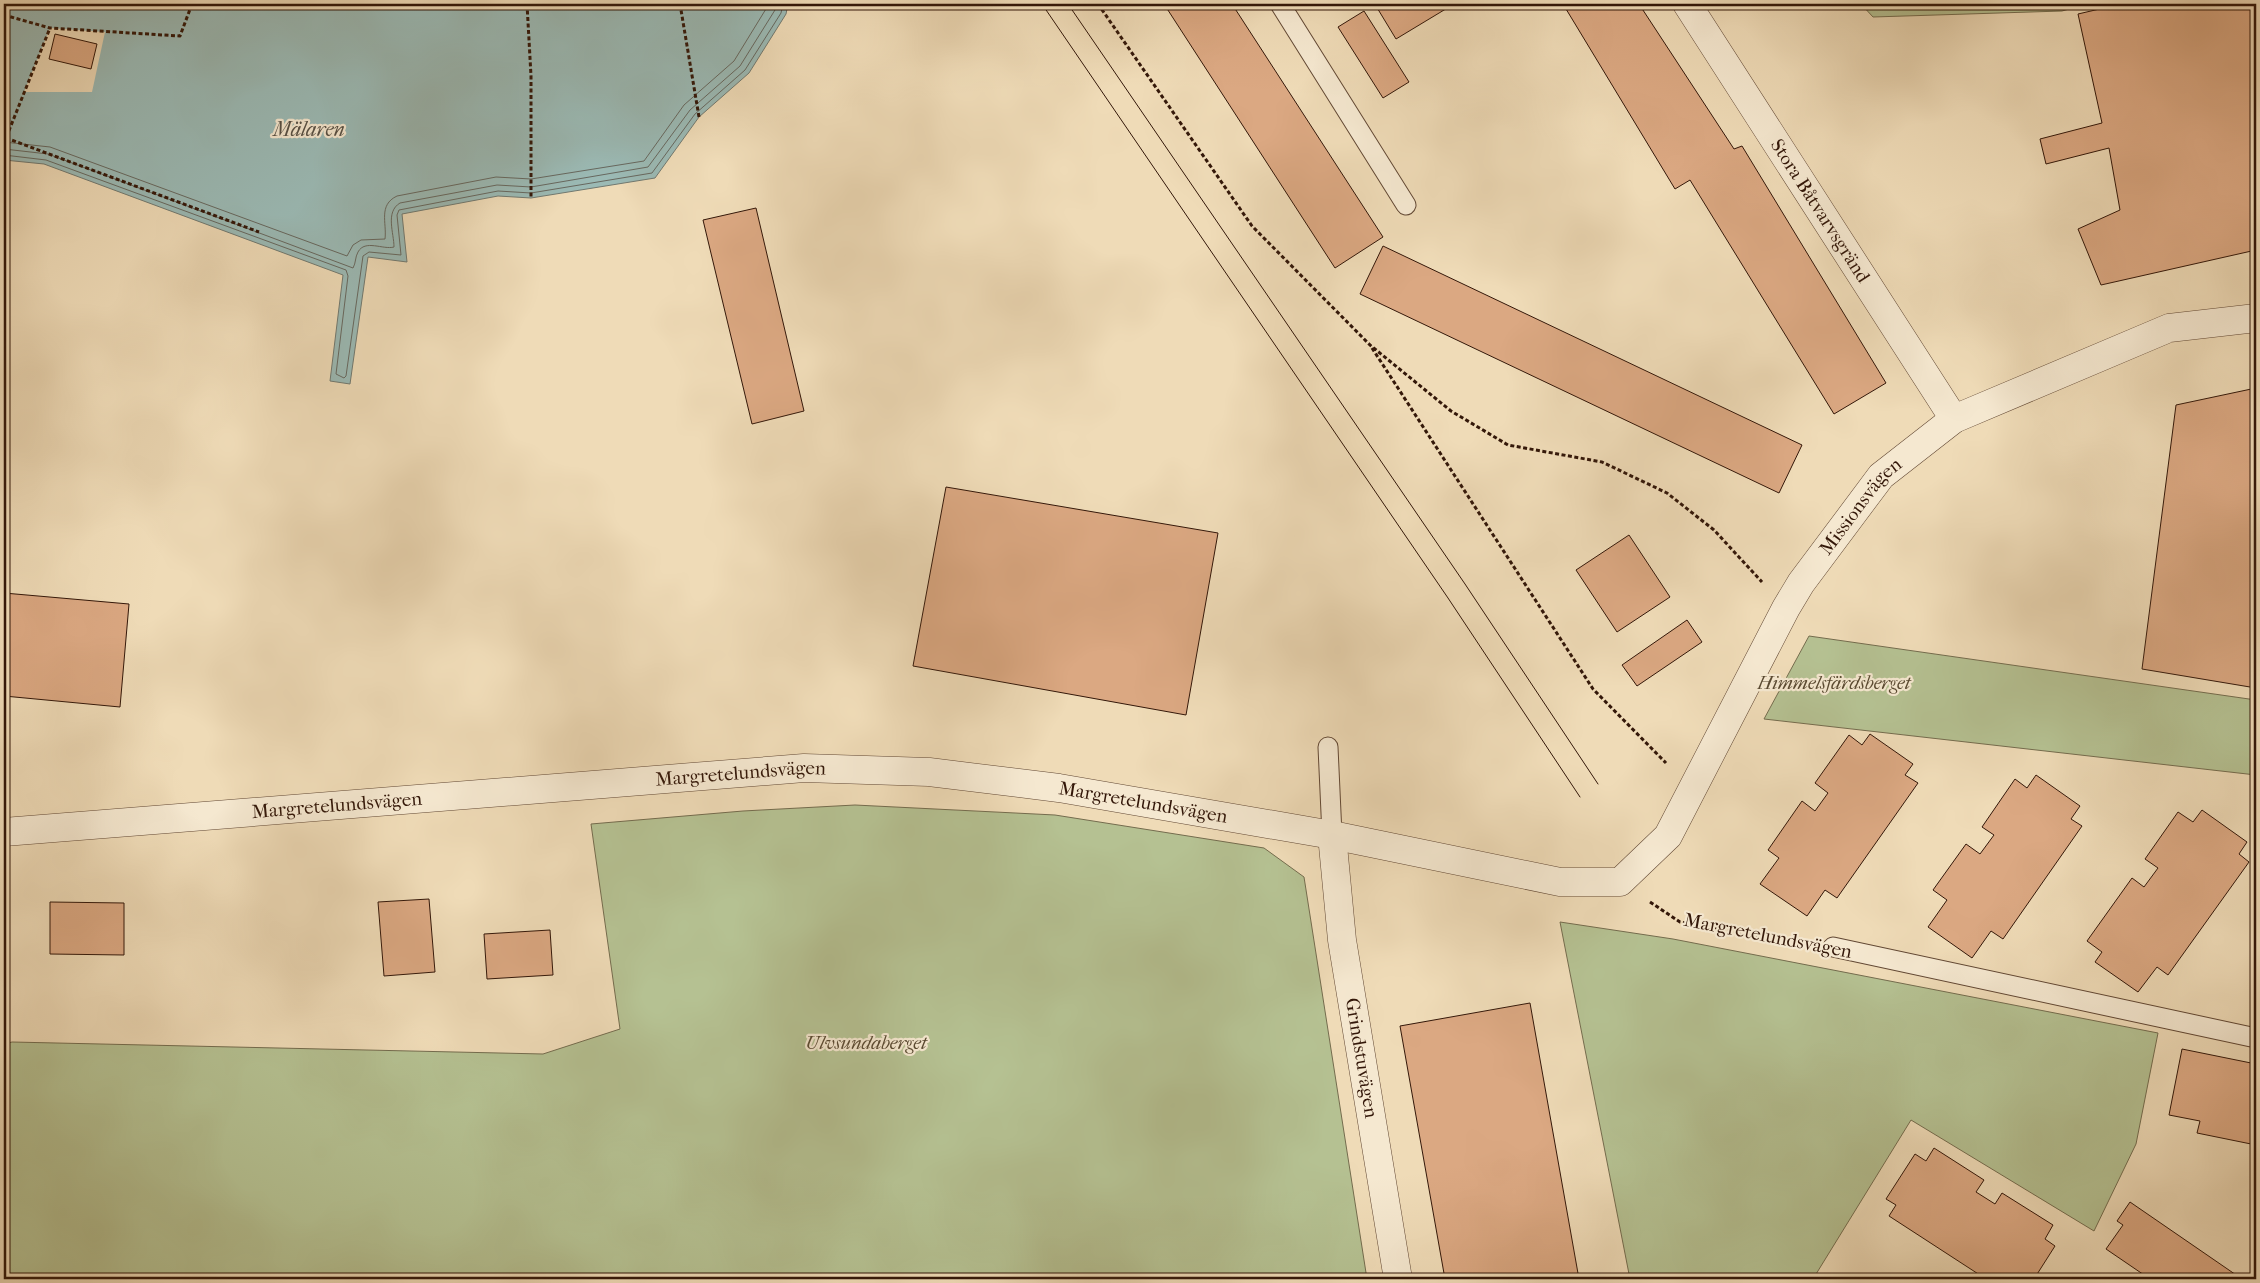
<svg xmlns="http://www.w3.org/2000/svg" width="2260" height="1283" viewBox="0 0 2260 1283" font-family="'IM FELL French Canon',serif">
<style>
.green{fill:#b5c192;stroke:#746c4e}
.water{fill:#9bbab5;stroke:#717970}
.pier{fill:#efdbb7}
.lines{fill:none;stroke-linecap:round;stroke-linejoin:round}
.shore{stroke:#67685f;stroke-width:1}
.building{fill:#dba882;stroke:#331709}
.service-casing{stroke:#624834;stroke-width:21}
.minor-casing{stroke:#624834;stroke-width:29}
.path{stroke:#331709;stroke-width:3;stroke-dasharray:4 2.5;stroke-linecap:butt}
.service{stroke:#f5e8d0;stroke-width:19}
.minor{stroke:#f5e8d0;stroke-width:28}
.tram{stroke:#331709;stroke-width:1}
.labels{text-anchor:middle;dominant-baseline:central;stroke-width:4.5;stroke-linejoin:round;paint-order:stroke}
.street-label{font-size:19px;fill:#331709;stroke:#f5e8d0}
.park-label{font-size:19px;font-style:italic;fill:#5a4a32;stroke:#f5e8d0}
.water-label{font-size:20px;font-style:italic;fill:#575045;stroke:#f5e8d0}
</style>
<rect width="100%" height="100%" fill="#efdbb7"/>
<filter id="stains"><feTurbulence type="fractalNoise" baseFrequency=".004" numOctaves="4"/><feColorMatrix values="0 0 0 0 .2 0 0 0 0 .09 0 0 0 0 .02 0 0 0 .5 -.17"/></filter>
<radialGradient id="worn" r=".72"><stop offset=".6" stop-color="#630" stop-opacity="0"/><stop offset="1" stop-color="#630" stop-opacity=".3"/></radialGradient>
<g class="green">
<path d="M1861 4H2087L2062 11 1873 17Z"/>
<path d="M1809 636 2256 700V775L1764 719Z"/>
<path d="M855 805 1055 815 1264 848 1304 877 1367 1279H4V1044L12 1042 543 1054 620 1029 591 824 743 811Z"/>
<path d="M1560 922 1673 939 2158 1033 2136 1144 2094 1231 1911 1120 1813 1279H1630Z"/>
</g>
<path class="water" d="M4 4H788L786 14 749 73 699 117 655 178 531 198 498 196 402 214 407 262 368 257 350 384 330 381 343 275 44 164 4 160Z"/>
<path class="pier" d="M50 28 105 32 92 92H24Z"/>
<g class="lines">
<g class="shore">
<path d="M4 142 50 147 347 256 353 245 361 240 385 239C387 223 378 205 397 196L496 177 531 179 644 161 684 105 734 61 769 4"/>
<path d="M4 149 48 154 353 268C356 263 355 257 358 252 365 239 383 250 394 247 394 233 385 212 400 203L497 185 531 187 648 167 690 110 740 66 775 10 777 4"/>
<path d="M4 155 46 160 346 270 348 276 336 374 344 378 346 376 363 256 369 252 401 255 397 215 399 210 498 191 531 193 652 173 695 114 745 70 781 13 783 4"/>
</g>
</g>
<g class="building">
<path d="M1164 4H1232L1383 237 1335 268Z"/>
<path d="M1380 4H1454L1396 39 1376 6Z"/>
<path d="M1563 4H1639L1734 149 1742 146 1886 383 1834 414 1690 180 1675 189Z"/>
<path d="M2121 4H2256V250L2101 285 2078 229 2120 210 2109 148 2046 164 2040 139 2102 123 2078 14Z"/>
<path d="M1364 11 1409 82 1383 98 1338 27Z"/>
<path d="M55 34 97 44 91 69 49 59Z"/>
<path d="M756 208 804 411 752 424 703 220Z"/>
<path d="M1383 246 1802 445 1779 493 1360 294Z"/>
<path d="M2256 388V688L2142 669 2176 405Z"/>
<path d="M946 487 1218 533 1186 715 913 666Z"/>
<path d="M1629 535 1670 597 1617 632 1576 570Z"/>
<path d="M4 593 129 604 120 707 4 696Z"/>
<path d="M1687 620 1702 642 1637 686 1622 665Z"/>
<path d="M1870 734 1913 764 1905 775 1918 783 1837 898 1825 890 1807 916 1760 884 1779 858 1768 850 1802 801 1815 811 1828 793 1815 783 1849 735 1862 745Z"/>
<path d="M2036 775 2080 806 2071 819 2082 826 2003 939 1991 931 1972 958 1928 927 1947 900 1933 890 1966 844 1980 854 1994 835 1982 827 2015 779 2027 788Z"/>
<path d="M2202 810 2247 842 2239 854 2249 862 2168 975 2157 967 2138 992 2095 962 2102 952 2087 941 2132 878 2144 887 2158 868 2145 859 2178 812 2193 822Z"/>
<path d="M429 899 435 972 384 976 378 902Z"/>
<path d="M50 902 124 903V955L50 954Z"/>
<path d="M550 930 553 975 487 979 484 934Z"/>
<path d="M1530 1003 1579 1279H1445L1400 1026Z"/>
<path d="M2182 1049 2256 1064V1145L2197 1133 2200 1121 2169 1115Z"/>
<path d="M1934 1148 1984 1180 1976 1192 1995 1204 2002 1193 2053 1225 2045 1239 2055 1246 2034 1279H1986L1889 1216 1896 1205 1886 1199 1915 1154 1926 1161Z"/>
<path d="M2130 1202 2242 1279H2150L2106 1249 2123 1225 2117 1221Z"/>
</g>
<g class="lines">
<g class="service-casing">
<g id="service">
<path d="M1280 4 1406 205"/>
<path d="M1328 747 1332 835"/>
<path d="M1833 947 2256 1038"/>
</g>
</g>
<g class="minor-casing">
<g id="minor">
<path id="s1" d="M1687 4 1954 419"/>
<path id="s2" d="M4 832 804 768 929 772 1059 788 1332 835 1560 882H1620L1668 836 1786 608 1801 583 1881 476 1954 419 2169 328 2256 318"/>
<path id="s3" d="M1332 835 1342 940 1398 1279"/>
</g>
</g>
<g class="path">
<path d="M527 4 531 76V198"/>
<path d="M680 4 699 117"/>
<path d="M1098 4 1252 226 1370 345 1451 411 1508 445 1602 462 1667 493 1714 530 1762 582"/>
<path d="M4 15 50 28 180 36 192 4"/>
<path d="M6 138 259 232"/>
<path d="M4 143 50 28"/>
<path d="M1372 348 1593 689 1666 763"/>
<path d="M1650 902 1680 922 1806 943"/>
</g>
<use href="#service" class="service"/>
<use href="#minor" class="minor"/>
<g class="tram">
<path d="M1042 4 1448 598 1580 797"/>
<path d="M1068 4 1465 584 1598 784"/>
</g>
</g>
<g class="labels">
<g class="street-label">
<text stroke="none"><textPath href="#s1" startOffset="246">Stora Båtvarvsgränd</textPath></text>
<text stroke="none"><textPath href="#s2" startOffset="2078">Missionsvägen</textPath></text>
<text stroke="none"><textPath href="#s2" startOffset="739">Margretelundsvägen</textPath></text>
<text stroke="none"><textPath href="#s2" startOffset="1144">Margretelundsvägen</textPath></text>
<text stroke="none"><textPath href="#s2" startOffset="334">Margretelundsvägen</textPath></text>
<text transform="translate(1768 936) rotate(11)">Margretelundsvägen</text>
<text stroke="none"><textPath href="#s3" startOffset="225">Grindstuvägen</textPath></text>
</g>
<g class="park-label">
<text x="1834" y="683">Himmelsfärdsberget</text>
<text x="866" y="1043">Ulvsundaberget</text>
</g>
<g class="water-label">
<text x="309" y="129">Mälaren</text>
</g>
</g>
<rect width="2260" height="1283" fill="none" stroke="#efdbb7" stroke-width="20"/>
<rect x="5" y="5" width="2250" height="1273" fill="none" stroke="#331709" stroke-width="2.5"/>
<rect x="10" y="10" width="2240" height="1263" fill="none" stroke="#331709"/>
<rect width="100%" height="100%" filter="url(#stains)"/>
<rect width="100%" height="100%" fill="url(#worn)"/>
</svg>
